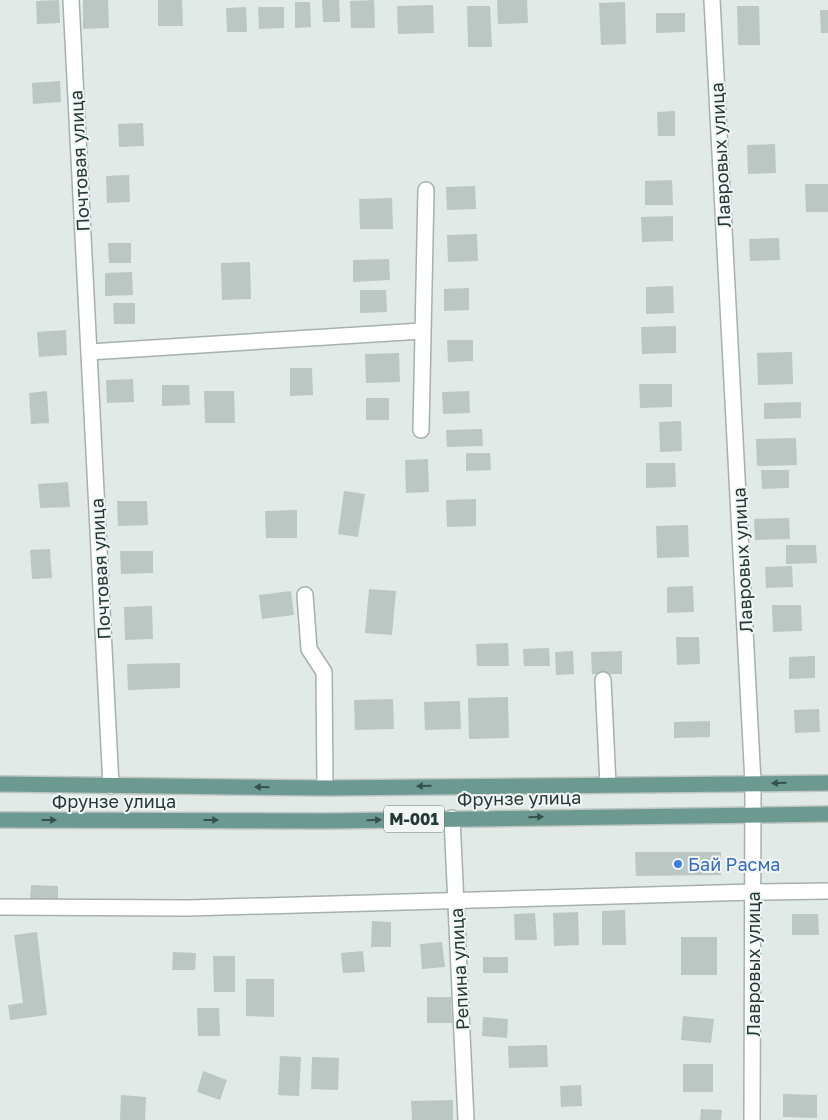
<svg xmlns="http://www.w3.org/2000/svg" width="828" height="1120" viewBox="0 0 828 1120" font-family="'Golos Text',sans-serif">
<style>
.building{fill:#bbc7c3}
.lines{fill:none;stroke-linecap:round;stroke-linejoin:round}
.minor-casing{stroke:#a5b1ae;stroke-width:18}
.major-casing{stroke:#bdc4c2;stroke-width:18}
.minor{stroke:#fff;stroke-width:15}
.major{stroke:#6c9a91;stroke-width:15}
.oneway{fill:#36514c}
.shop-dot{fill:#3f7fe0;stroke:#f2f7f5;stroke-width:2}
.labels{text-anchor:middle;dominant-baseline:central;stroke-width:4;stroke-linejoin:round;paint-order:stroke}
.shield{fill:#f2f7f5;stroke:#62726f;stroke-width:1}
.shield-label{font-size:16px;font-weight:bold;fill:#243935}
.street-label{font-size:18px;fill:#243935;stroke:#f2f7f5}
.shop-label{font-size:18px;fill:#366cbe;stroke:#f2f7f5;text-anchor:start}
</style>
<rect width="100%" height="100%" fill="#e2eae7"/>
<g class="building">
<path d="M59 0 60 23 37 24 36 1Z"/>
<path d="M83 0H108L109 28 83 29Z"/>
<path d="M158 0H182L183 26H158Z"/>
<path d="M322 0H339L340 22H323Z"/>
<path d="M374 0 375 28H351L350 1Z"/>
<path d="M497 0H527L528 23 498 24Z"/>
<path d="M295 2H310L311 27 295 28Z"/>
<path d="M625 2 626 44 601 45 599 3Z"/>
<path d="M433 5 434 33 398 34 397 6Z"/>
<path d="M467 6H490L492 47H468Z"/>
<path d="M737 6H759L760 45H738Z"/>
<path d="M246 7 247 32H227L226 8Z"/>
<path d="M258 7H284V28L259 29Z"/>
<path d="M820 10H828V33H821Z"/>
<path d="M656 13H685V32L656 33Z"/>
<path d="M60 81 61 102 33 104 32 83Z"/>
<path d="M675 111V136H658L657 112Z"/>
<path d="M143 123 144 146 119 147 118 124Z"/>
<path d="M775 144 776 173 748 174 747 145Z"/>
<path d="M129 175 130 202 107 203 106 176Z"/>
<path d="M672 180 673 205H645V181Z"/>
<path d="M805 184H828V212H806Z"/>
<path d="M475 186 476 209 447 210 446 187Z"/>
<path d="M392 198 393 229H360L359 199Z"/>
<path d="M673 216V241L642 242 641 217Z"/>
<path d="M477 234 478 261 448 262 447 235Z"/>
<path d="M779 238 780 260 750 261 749 239Z"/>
<path d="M108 243H131V263H109Z"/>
<path d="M389 259 390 280 353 282V260Z"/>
<path d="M250 262 251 299 222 300 221 263Z"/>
<path d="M132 272 133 295 105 296V273Z"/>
<path d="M673 286 674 313 646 314V287Z"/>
<path d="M469 288V310L444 311V289Z"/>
<path d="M360 290H386L387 312 360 313Z"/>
<path d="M113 303H135V324H114Z"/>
<path d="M676 326V353L642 354 641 327Z"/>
<path d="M66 330 67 355 39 357 37 332Z"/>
<path d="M447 340H473V361L448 362Z"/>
<path d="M792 352 793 384 758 385 757 353Z"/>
<path d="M399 353 400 382 366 383 365 354Z"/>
<path d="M290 368H312L313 395 290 396Z"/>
<path d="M133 379 134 402 107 403 106 380Z"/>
<path d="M639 384H672V407L640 408Z"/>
<path d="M162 385H189L190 405 162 406Z"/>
<path d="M47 391 49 423 31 424 29 393Z"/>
<path d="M204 391H234L235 423H205Z"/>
<path d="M469 391 470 413 443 414 442 392Z"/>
<rect x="366" y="398" width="23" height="22"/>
<path d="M801 402V418L764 419V403Z"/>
<path d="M681 421 682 451 660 452 659 422Z"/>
<path d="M482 429 483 446 447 447 446 430Z"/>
<path d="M796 438 797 465 757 466 756 439Z"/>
<path d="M466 453H490L491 470 466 471Z"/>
<path d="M428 459 429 492 406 493 405 460Z"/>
<path d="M646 463H675L676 487 646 488Z"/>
<path d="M761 470H789V488L762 489Z"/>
<path d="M68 482 70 507 40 508 38 484Z"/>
<path d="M344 491 365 494 358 537 338 534Z"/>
<path d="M476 499V526L447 527 446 500Z"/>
<path d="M117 501H147L148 525 118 526Z"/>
<path d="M297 510V538H266L265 511Z"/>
<path d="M789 518 790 539 755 540 754 519Z"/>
<path d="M688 525 689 557 657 558 656 526Z"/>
<path d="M786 545H816L817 563 786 564Z"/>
<path d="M50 549 52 578 32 579 30 550Z"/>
<path d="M120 551H153V573L121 574Z"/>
<path d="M792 566 793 587 766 588 765 567Z"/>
<path d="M693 586 694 612 667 613V587Z"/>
<path d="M369 589 396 591 392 635 365 633Z"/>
<path d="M291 591 294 615 262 619 259 595Z"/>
<path d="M772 605H801L802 631 773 632Z"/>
<path d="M152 606 153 639 125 640 124 607Z"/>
<path d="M676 637H699L700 664 677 665Z"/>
<path d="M508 643 509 666H477L476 644Z"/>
<path d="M549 648 550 666H524L523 649Z"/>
<path d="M573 651 574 674 556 675 555 652Z"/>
<path d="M622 651V674H592L591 652Z"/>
<path d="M815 656V678L789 679V657Z"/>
<path d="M180 663V688L128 690 127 664Z"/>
<path d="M508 697 509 738 469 739 468 698Z"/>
<path d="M393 699 394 729 355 730 354 700Z"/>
<path d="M460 701 461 729 425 730 424 702Z"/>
<path d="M819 709 820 732 795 733 794 710Z"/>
<path d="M710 721V737L674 738V722Z"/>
<path d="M635 852H721V875L636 876Z"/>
<path d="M31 885 58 886V900H30Z"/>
<path d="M625 910 626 945H602V911Z"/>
<path d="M578 912 579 945 554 946 553 913Z"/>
<path d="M535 913 537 940H515L514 914Z"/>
<path d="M792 914H818L819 935H792Z"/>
<path d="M372 921 391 922V947H371Z"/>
<path d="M37 932 47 1015 10 1020 8 1005 23 1003 14 935Z"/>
<rect x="681" y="937" width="36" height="38"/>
<path d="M442 942 445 967 422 969 420 944Z"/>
<path d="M363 951 365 972 343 973 341 953Z"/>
<path d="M173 952 196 953 195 970H172Z"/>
<path d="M213 956H235V992H214Z"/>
<rect x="483" y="957" width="25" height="16"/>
<path d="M246 979H274V1017L246 1016Z"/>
<path d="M427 997H451L452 1023H427Z"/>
<path d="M197 1008H219L220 1036H198Z"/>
<path d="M683 1016 714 1019 711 1043 681 1040Z"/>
<path d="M483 1017 508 1019 507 1038 482 1036Z"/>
<path d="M547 1045 548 1067 509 1068 508 1046Z"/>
<path d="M280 1056 301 1057 299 1096 278 1095Z"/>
<path d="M312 1057 339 1058 338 1090 311 1089Z"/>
<rect x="683" y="1064" width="30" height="28"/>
<path d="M203 1071 227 1080 220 1100 197 1092Z"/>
<path d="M581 1085 582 1106 561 1107 560 1086Z"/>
<path d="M783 1094 817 1095V1118L783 1117Z"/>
<path d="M121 1095 146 1097 145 1120H120Z"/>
<path d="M453 1100V1120H412L411 1101Z"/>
<path d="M701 1109 722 1110 721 1120H700Z"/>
</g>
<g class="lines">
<g class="minor-casing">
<g id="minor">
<path d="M71 0 111 786"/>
<path d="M712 0 753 783 752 1120"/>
<path d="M89 352 422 331"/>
<path d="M421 430 426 190"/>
<path d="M305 595 309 649 324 672 325 788"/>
<path d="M603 680 608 785"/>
<path d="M452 818 466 1120"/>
<path d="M0 907 188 908 753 892 828 891"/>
</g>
</g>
<g class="major-casing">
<g id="major">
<path d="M0 784 325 788 828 783"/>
<path d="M0 820 326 821 828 814"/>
</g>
</g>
<use href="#minor" class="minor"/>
<use href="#major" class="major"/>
</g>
<defs><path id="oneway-solid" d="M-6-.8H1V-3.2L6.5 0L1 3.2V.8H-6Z" transform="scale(1.25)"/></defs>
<g class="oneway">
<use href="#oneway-solid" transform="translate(779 783) rotate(179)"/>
<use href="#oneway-solid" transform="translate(424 786) rotate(179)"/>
<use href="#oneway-solid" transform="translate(262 787) rotate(-179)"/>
<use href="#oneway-solid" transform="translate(536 817) rotate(-1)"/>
<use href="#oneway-solid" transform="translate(49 820)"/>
<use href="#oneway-solid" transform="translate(211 820)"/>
<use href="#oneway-solid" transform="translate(374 820) rotate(-1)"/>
</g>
<circle class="shop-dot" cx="678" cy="864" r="5"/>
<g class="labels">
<rect class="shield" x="384" y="805.5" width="60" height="27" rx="4"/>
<g class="shield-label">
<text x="414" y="819">M-001</text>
</g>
<g class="street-label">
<text transform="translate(720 155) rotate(-93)">Лавровых улица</text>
<text transform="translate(79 161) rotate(-93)">Почтовая улица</text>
<text transform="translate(742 560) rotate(-93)">Лавровых улица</text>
<text transform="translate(100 569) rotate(-93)">Почтовая улица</text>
<text transform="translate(519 798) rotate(-1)">Фрунзе улица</text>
<text x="114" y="801">Фрунзе улица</text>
<text transform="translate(753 964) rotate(-90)">Лавровых улица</text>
<text transform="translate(459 969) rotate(-93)">Репина улица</text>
</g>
<g class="shop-label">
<text x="688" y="864">Бай Расма</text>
</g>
</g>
</svg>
